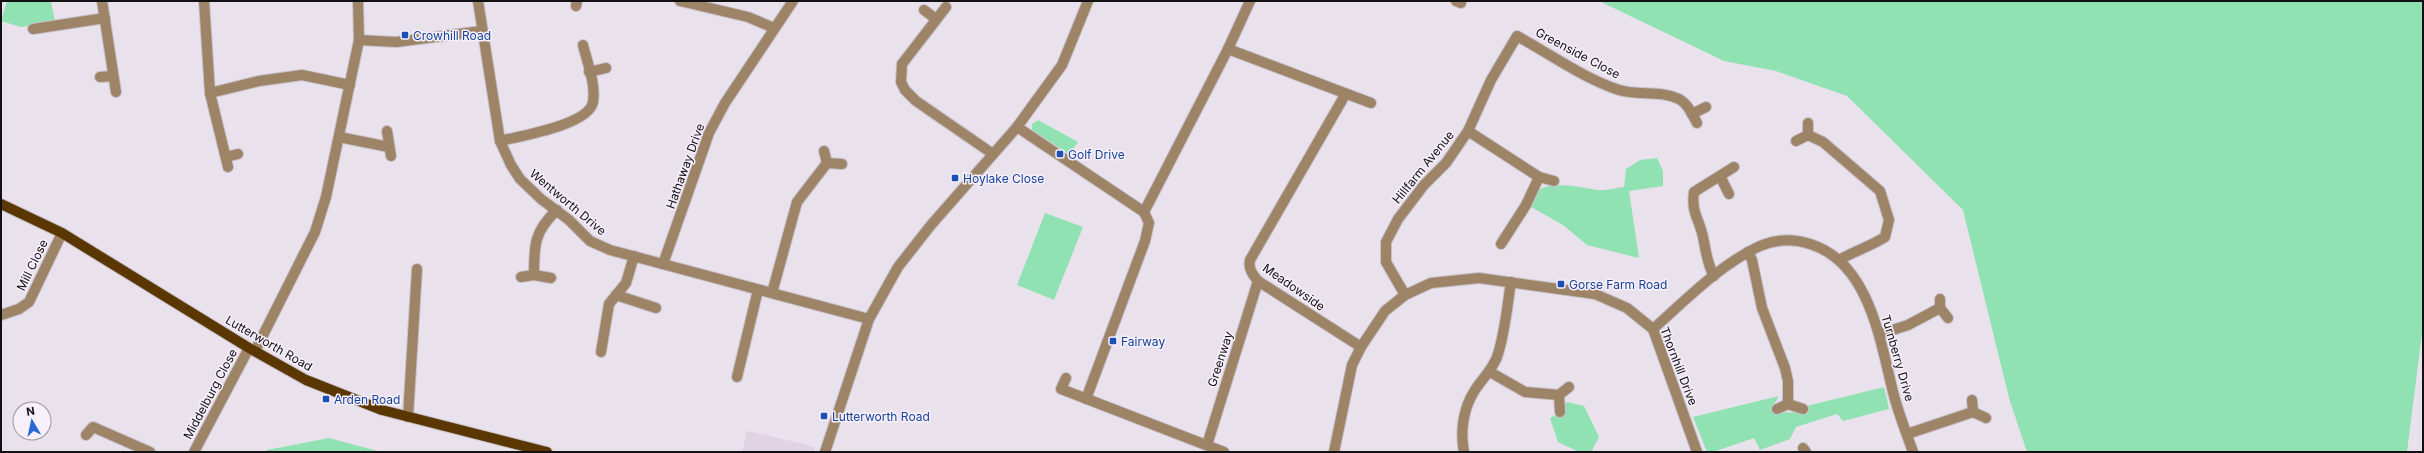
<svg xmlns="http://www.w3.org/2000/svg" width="2424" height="453" viewBox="0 0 2424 453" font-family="Inter,sans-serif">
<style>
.built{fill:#dfd3e4}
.green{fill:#90e2b2}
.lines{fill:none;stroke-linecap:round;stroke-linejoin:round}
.minor-casing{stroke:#c7c0ca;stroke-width:12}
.major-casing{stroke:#c7c0ca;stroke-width:12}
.minor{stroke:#9e8467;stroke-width:10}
.major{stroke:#5a3701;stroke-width:10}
.transit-dot{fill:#1a4fb4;stroke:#f7effa;stroke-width:1.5}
.labels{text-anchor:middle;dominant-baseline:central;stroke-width:3;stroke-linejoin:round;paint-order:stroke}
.transit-label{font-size:12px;fill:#164399;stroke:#f7effa;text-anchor:start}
.street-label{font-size:12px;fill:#121013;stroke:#f7effa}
</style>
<rect width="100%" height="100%" fill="#e9e2ed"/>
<path class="built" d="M747 431 774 437 815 447 813 452H742Z"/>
<g class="green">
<path d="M7 1H51L55 22 21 27 1 21Z"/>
<path d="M1599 1H2423V326L2407 452H2027L2009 398 1963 210 1847 96 1776 71 1724 61Z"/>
<path d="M1038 120 1078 142 1069 154 1032 130V124Z"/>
<path d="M1657 158 1663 171V186L1629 191 1639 258 1587 245 1563 225 1531 207C1532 203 1532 198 1534 195 1545 178 1583 188 1598 190 1606 191 1616 188 1624 187L1626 169 1640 160Z"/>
<path d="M1045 213 1083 227 1054 300 1017 285Z"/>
<path d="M1884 387 1889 409 1843 421 1837 414 1796 427 1790 439 1760 450 1754 438 1713 452H1707L1693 417 1779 396 1773 406 1776 412 1803 413 1807 406Z"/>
<path d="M1567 402 1584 406 1599 437 1591 452H1579L1558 442 1550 418 1560 412Z"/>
<path d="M329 438 381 452H267V450Z"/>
</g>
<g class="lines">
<g class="minor-casing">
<g id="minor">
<path d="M102 1 116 92"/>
<path d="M204 1 210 93 228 167"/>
<path d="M478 1 500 141 511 165 520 179 541 199 569 220 590 241 610 250 869 319"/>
<path d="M680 1 748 17 774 28"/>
<path d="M1456 1 1461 3"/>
<path d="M576 6 577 1"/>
<path d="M946 7 902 64 901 82 905 90 916 101 993 154"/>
<path d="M924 10 936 19"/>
<path d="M33 29 105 18"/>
<path d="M359 40 396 42 482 31"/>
<path d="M1228 49 1371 103"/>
<path d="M589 72 606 68"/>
<path d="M100 77 113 76"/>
<path d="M210 93 259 81 302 75 350 85"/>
<path d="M1345 95 1250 260C1248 269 1253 275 1258 281L1361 347"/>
<path d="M1692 114 1706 107"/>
<path d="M1017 127 1144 212 1149 223 1145 241 1086 399"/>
<path d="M387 131 391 156"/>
<path d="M1468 131 1539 177 1554 181"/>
<path d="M1808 135 1823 142 1880 191 1889 220 1885 237C1871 246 1855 251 1841 259"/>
<path d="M339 137 389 147"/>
<path d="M500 141C520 136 589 125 593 102 596 84 587 62 583 45"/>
<path d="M1796 141 1808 135V123"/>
<path d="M824 151 827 163 842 164"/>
<path d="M226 157 238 154"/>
<path d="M1720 176 1729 194"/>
<path d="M1144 212 1228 49 1250 1"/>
<path d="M1501 244 1526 205 1539 177"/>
<path d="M1748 252 1752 260 1762 308 1785 368 1788 381V404"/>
<path d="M663 264 709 133 725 103 793 1"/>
<path d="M534 275C534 246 534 231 557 210"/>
<path d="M1714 276C1707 264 1706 251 1703 237 1699 218 1691 213 1694 192L1734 167"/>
<path d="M521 277 534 275 551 278"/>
<path d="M772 293 797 202 827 163"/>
<path d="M616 295 656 308"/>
<path d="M1405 295 1386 262V242L1398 219 1424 185 1446 163 1468 131 1491 80 1517 36C1550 54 1583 78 1619 90 1638 96 1660 90 1679 99 1688 104 1692 114 1697 123"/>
<path d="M1940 299V308L1948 318"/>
<path d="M1 315 19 309 29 302 62 233"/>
<path d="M1653 329C1686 300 1719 265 1760 246 1776 239 1794 239 1810 244 1869 262 1880 340 1893 392 1898 412 1906 432 1913 452"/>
<path d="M1880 334 1908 325 1940 308"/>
<path d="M255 351 315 232 326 197 359 40 358 1"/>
<path d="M601 352 609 304 626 283 634 256"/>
<path d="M1490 372 1525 392 1559 395"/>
<path d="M737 377 758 290"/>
<path d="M1066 378 1061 389 1224 452"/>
<path d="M1972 400 1973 412 1986 418"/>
<path d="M1777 409 1788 404 1803 409"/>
<path d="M1560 412 1559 395 1569 387"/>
<path d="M408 417 417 269"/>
<path d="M1907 434 1973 412"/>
<path d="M86 435 93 427 150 452"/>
<path d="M1207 445 1258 281"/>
<path d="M1803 448 1806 452"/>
<path d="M194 452 249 348"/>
<path d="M825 452 869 319 898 267 931 225 1017 127 1062 65 1088 1"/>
<path d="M1334 452 1352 365 1361 347 1385 311 1405 295 1431 283 1479 278 1595 294 1627 308 1653 329 1697 452"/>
<path d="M1464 452C1460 432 1463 408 1475 390 1482 379 1492 370 1497 357 1505 334 1507 307 1511 282"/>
</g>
</g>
<g class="major-casing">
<path id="major" d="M1 204 62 233 249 348 306 380 382 410 547 452"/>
</g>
<use href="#minor" class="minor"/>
<use href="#major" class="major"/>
</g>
<g class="transit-dot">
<rect x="401" y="31" width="8" height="8" rx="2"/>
<rect x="1056" y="150" width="8" height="8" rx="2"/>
<rect x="951" y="174" width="8" height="8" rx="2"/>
<rect x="1557" y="280" width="8" height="8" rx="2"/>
<rect x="1109" y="337" width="8" height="8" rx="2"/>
<rect x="322" y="395" width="8" height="8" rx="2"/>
<rect x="820" y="412" width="8" height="8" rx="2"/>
</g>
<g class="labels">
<g class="transit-label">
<text x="413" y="35">Crowhill Road</text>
<text x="1068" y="154">Golf Drive</text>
<text x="963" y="178">Hoylake Close</text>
<text x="1569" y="284">Gorse Farm Road</text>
<text x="1121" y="341">Fairway</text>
<text x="334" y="399">Arden Road</text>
<text x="832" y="416">Lutterworth Road</text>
</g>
<g class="street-label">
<text transform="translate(1578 53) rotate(28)">Greenside Close</text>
<text transform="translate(685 166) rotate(-70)">Hathaway Drive</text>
<text transform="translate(1423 167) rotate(-51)">Hillfarm Avenue</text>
<text transform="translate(568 202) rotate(40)">Wentworth Drive</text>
<text transform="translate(32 265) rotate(-64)">Mill Close</text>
<text transform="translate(1294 287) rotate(35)">Meadowside</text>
<text transform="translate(269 343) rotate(30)">Lutterworth Road</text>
<text transform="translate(1898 358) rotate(74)">Turnberry Drive</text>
<text transform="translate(1220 359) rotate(-72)">Greenway</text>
<text transform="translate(1679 366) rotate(69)">Thornhill Drive</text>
<text transform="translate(210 394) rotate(-62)">Middelburg Close</text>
</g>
</g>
<rect width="2424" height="453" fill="none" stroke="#121013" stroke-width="4"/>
<g transform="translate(32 421) rotate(351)"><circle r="19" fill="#f7effa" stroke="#9b969e"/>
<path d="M0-3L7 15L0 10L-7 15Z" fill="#2768d5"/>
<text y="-6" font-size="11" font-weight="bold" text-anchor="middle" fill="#121013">N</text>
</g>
</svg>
